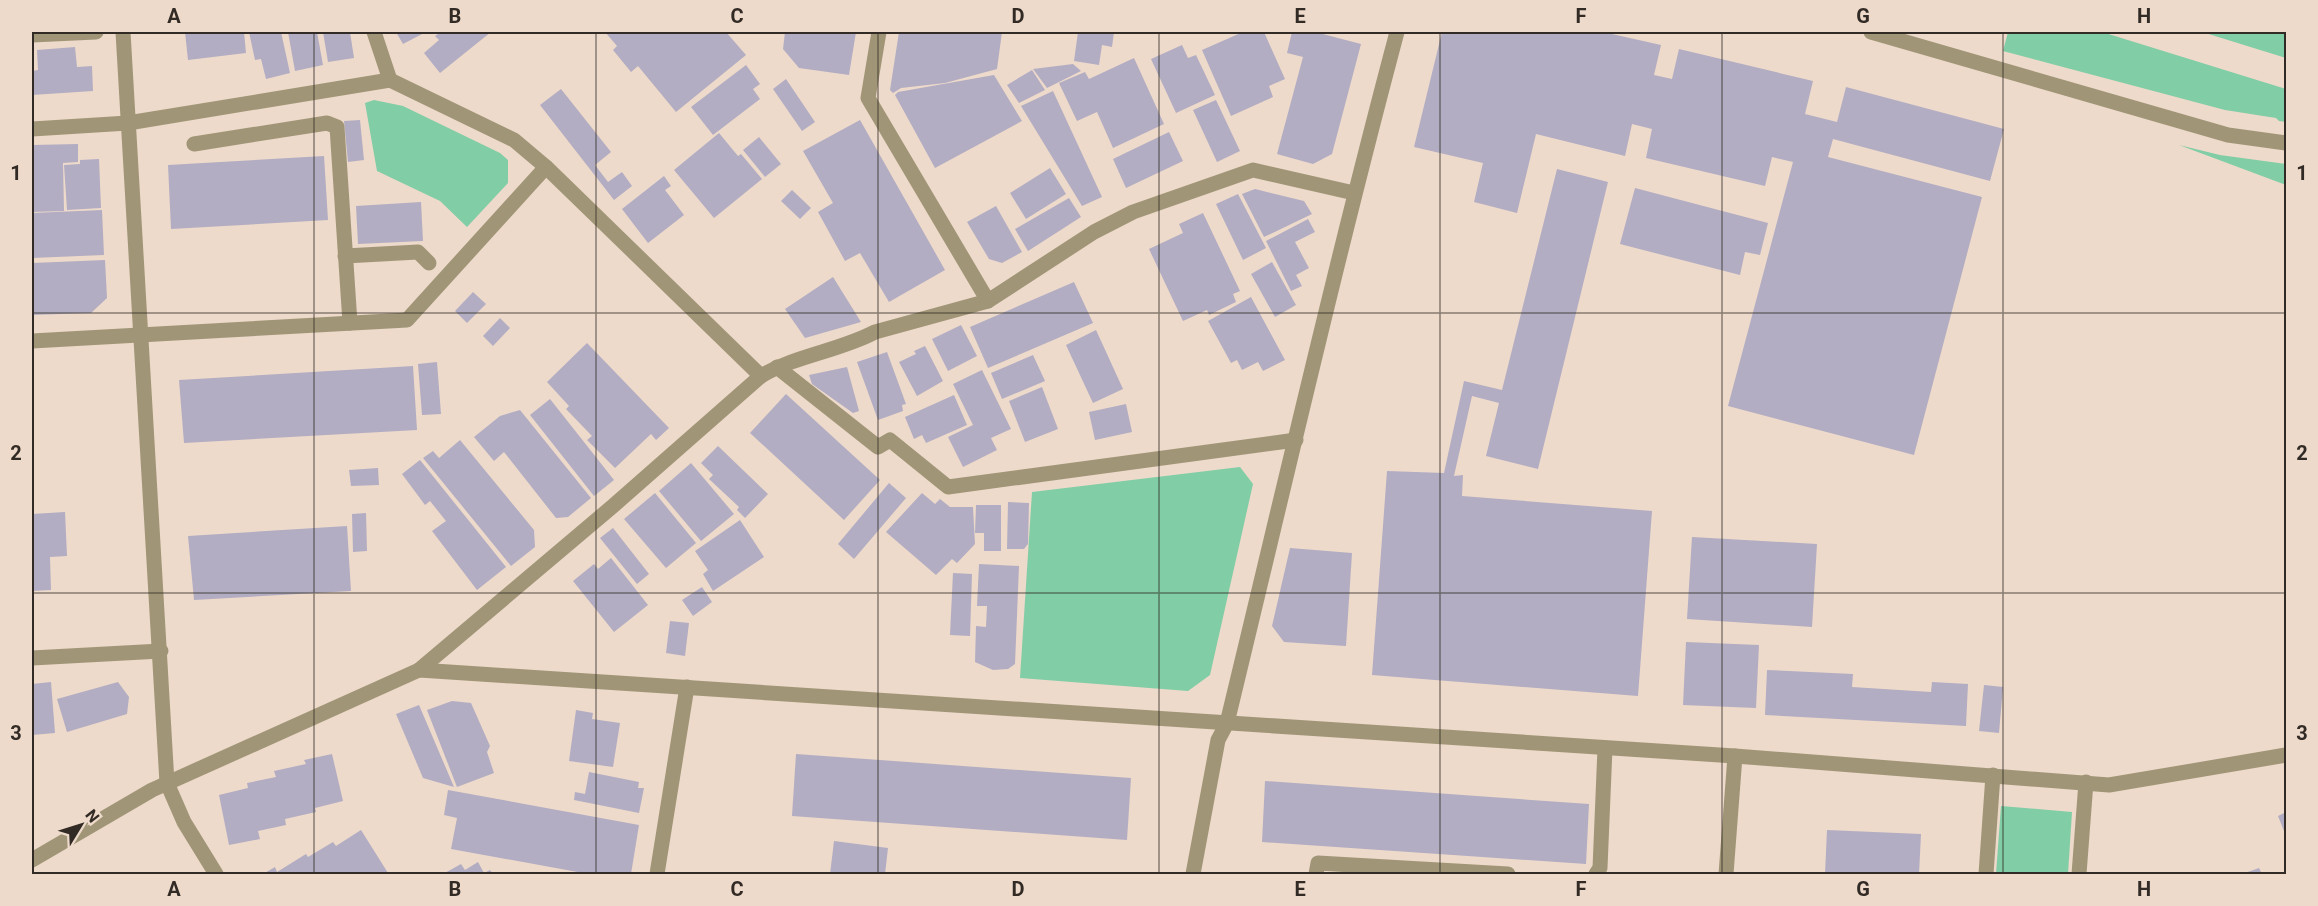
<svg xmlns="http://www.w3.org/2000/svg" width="2318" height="906" viewBox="0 0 2318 906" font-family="Roboto,sans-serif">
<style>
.green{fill:#81cda6}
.building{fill:#b2adc2}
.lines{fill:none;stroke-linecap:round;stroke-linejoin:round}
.minor{stroke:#a09677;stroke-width:15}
.grid{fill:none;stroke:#322b25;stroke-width:1.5;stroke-opacity:0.55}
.neatline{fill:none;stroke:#322b25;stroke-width:2}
.grid-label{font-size:20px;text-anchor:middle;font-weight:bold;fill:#322b25}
</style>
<rect width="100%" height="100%" fill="#eedacb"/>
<g class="green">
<path d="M2008 32H2102L2286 89V122L2279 121 2276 118 2225 110 2003 51Z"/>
<path d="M2202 32H2286V58Z"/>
<path d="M374 100 403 106 500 153 508 160V183L467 227 440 201 377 171 365 103Z"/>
<path d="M2179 145 2220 155 2286 164V185Z"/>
<path d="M1240 467 1253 484 1210 675 1188 691 1020 678 1032 492Z"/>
<path d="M2001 806 2072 812 2068 874H1996Z"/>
</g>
<g class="building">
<path d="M185 32H244L246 53 188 60Z"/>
<path d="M249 32H281L290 73 266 79 261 59 255 60Z"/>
<path d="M288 32H317L323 65 295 71Z"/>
<path d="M323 32H350L354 58 328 62Z"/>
<path d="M396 32H426L403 44Z"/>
<path d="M441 32H491L440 73 424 53 439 40 435 36Z"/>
<path d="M605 32H726L746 55 676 112 638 66 631 72 613 50 617 46Z"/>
<path d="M785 32H856L849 75 799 68 783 49Z"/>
<path d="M899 32H1002L997 69 945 83 901 88 893 93 890 90Z"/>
<path d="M1078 32H1114L1112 47 1102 45 1099 65 1074 61Z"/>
<path d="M1243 32H1264L1285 79 1269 86 1273 97 1231 116 1202 50Z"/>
<path d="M1292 32H1315L1361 44 1332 154 1313 164 1277 154 1303 57 1287 53Z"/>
<path d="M1442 32H1603L1661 45 1654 75 1672 79 1679 49 1813 81 1805 114 1837 122 1846 87 2004 129 1990 181 1833 139 1828 157 1982 197 1914 455 1728 406 1793 162 1772 157 1765 186 1646 158 1652 129 1632 124 1625 156 1536 134 1517 213 1474 202 1483 163 1414 147Z"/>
<path d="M1182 45 1188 58 1196 55 1215 95 1176 113 1151 59Z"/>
<path d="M75 47 77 67 92 66 93 91 32 95V71L38 70 37 50Z"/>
<path d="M1134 58 1164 124 1113 148 1097 112 1077 121 1059 83 1085 72 1089 79Z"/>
<path d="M1073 64 1081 71 1047 88 1033 69Z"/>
<path d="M746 65 760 84 753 89 760 99 713 135 691 107Z"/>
<path d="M1032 70 1045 90 1019 103 1007 85Z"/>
<path d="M994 75 1022 121 935 168 895 95 898 92Z"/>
<path d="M786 79 815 122 802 131 773 89Z"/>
<path d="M561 89 611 152 595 165 608 182 622 172 632 186 614 200 540 105Z"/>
<path d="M1053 91 1102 197 1082 206 1021 106Z"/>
<path d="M1216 100 1240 151 1217 162 1193 110Z"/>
<path d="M360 120 364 160 348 162 344 121Z"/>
<path d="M860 120 945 270 889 302 860 253 845 261 818 212 833 203 803 151Z"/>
<path d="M1169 132 1183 161 1126 188 1113 159Z"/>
<path d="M719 133 738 156 741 154 762 179 714 218 674 170Z"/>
<path d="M759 137 781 164 765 177 743 150Z"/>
<path d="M78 144V162L63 163 64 211 32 212V145Z"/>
<path d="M324 156 328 220 171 229 168 165Z"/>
<path d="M99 159 101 208 67 210 64 165 80 164V160Z"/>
<path d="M1050 168 1066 194 1026 219 1010 193Z"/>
<path d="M1557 169 1608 182 1538 469 1486 456 1499 403 1472 396 1454 476 1463 475 1462 496 1652 511 1638 696 1372 675 1387 471 1444 473 1464 381 1502 390Z"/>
<path d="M664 176 671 186 665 190 684 215 648 243 622 209Z"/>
<path d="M1635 188 1768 223 1760 255 1745 252 1740 275 1620 244Z"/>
<path d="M1255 189 1304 201 1312 214 1264 237 1242 194Z"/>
<path d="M792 190 811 208 800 219 781 201Z"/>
<path d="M1238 194 1266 248 1243 260 1216 204Z"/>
<path d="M1069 198 1081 217 1028 251 1015 229Z"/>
<path d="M421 202 423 241 358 244 356 206Z"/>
<path d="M996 206 1022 252 1002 263 989 259 967 222Z"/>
<path d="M102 210 104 255 32 258V213Z"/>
<path d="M1203 213 1240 291 1233 294 1236 302 1209 315 1207 310 1183 321 1149 249 1183 233 1179 224Z"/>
<path d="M1308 219 1315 232 1295 242 1309 268 1296 275 1302 286 1291 291 1266 241Z"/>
<path d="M105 260 107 298 91 313 32 315V263Z"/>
<path d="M1272 262 1296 305 1275 317 1251 274Z"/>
<path d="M833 277 861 322 805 338 785 309Z"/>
<path d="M1074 282 1093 323 988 368 970 327Z"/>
<path d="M473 292 486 304 467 323 455 311Z"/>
<path d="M1251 297 1285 360 1263 371 1258 362 1242 370 1237 360 1231 363 1208 321Z"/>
<path d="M500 318 510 328 493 346 483 336Z"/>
<path d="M961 325 977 356 948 371 932 339Z"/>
<path d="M1096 330 1123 389 1093 403 1066 345Z"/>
<path d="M587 343 669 428 656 440 651 434 615 468 587 440 592 436 566 409 569 406 547 382Z"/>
<path d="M925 346 943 381 917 396 899 362 916 354 914 351Z"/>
<path d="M887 352 906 404 902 405 903 411 878 420 857 362Z"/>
<path d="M1033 355 1045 381 1002 399 991 373Z"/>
<path d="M437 362 441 414 422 415 418 364Z"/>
<path d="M413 366 417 430 184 443 179 380Z"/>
<path d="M847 367 859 411 853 413 812 384 809 375Z"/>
<path d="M982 370 1011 429 991 438 997 450 963 467 948 437 973 425 953 384Z"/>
<path d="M1042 387 1058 429 1025 442 1009 401Z"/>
<path d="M786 394 880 480 844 520 750 433Z"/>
<path d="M954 395 967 425 926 443 922 435 914 439 905 417Z"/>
<path d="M550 399 614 480 594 496 530 415Z"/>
<path d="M1126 404 1132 432 1095 440 1089 412Z"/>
<path d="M520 410 591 498 568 517 556 518 504 452 494 461 474 437 500 416Z"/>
<path d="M460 440 534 530 535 547 511 566 423 458 433 451 439 458Z"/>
<path d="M718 446 768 494 745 518 737 510 739 507 709 479 713 475 701 463Z"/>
<path d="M420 460 506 567 477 590 432 531 446 521 430 501 425 505 402 474Z"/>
<path d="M691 463 734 514 701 541 659 491Z"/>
<path d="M378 468 379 485 351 486 349 470Z"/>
<path d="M889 483 906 498 854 559 838 544Z"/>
<path d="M655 493 696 543 666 568 624 519Z"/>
<path d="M922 493 935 504 940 499 950 507H973L975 544 957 563 952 559 936 575 886 532Z"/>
<path d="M1008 502 1029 503 1028 544 1024 549H1007Z"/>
<path d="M976 505H1001V551H984V533H975Z"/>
<path d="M65 512 67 556 50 557 51 590 32 591V514Z"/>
<path d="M366 513 367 551 353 552 352 514Z"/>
<path d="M740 520 764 557 713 591 703 574 708 570 695 551Z"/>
<path d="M347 526 351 591 194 600 188 536Z"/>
<path d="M613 528 649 574 637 584 600 538Z"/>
<path d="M1692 537 1817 544 1812 627 1687 619Z"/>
<path d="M1290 548 1352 553 1346 646 1284 642 1272 626Z"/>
<path d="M611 558 648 605 614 632 573 581 594 564 598 569Z"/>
<path d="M979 564 1019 566 1015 664 1008 669 993 670 975 662 976 626 986 627 987 606H977Z"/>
<path d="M953 573 972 574 970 636 950 635Z"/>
<path d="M702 587 712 602 693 616 682 600Z"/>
<path d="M670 621 689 623 685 656 666 653Z"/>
<path d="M1686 642 1759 645 1756 708 1683 705Z"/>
<path d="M1767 670 1853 674 1852 687 1931 692 1932 682 1968 684 1966 726 1765 715Z"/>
<path d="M51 682 55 733 32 735V684Z"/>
<path d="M118 682 129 697 127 714 67 732 57 699Z"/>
<path d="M1984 685 2003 687 1999 733 1979 731Z"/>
<path d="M452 701 471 703 490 746 487 752 494 773 457 787 427 710Z"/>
<path d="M419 705 454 787 423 778 396 714Z"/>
<path d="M576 710 593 713 592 719 620 723 613 767 569 761Z"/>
<path d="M332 754 343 801 315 808 316 812 285 819 286 825 258 831 260 839 229 845 219 795 248 788 247 783 276 777 274 771 306 764 304 760Z"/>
<path d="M796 754 1131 778 1127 840 792 816Z"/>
<path d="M589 772 639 782 638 788H644L639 813 574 800 575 792 585 794Z"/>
<path d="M1265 781 1589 804 1586 864 1262 842Z"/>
<path d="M448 790 639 825 631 874H583V873L451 849 457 818 444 815Z"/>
<path d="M2286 812V836L2278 816Z"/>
<path d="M361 830 388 873 386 874H263L275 867 277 872 306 854 308 857 333 842 336 846Z"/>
<path d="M1827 830 1921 834 1919 874H1825Z"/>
<path d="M834 841 888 848 885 874H830Z"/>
<path d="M478 862 484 873 490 870 493 874H443L461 864 465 870Z"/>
<path d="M2259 868 2262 874H2242Z"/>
</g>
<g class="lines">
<g class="minor">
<path d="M123 32 167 783 184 822 216 874"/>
<path d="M374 32 390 80"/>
<path d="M879 32 868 98 988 301"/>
<path d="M1871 32 2228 135 2286 143"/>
<path d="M32 35 96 32"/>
<path d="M32 129 128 123 390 80 514 140 546 167 761 376"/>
<path d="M194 144 327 123 337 127 350 323"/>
<path d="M345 256 418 252 429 263"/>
<path d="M32 341 407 320 546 167"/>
<path d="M777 367 878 447 890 440 948 487 1296 440"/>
<path d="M32 658 161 651"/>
<path d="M419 670 613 506 761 376C797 355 839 351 875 332L988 301 1094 232 1133 212 1253 170 1354 193"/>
<path d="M32 860 152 790 419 670 1735 756 2109 785 2286 755"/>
<path d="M657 874 687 687"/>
<path d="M1193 874 1218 740 1227 723C1283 492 1336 261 1397 32"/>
<path d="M1316 874 1318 863 1508 874"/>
<path d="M1596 874 1600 868 1605 748"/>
<path d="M1726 874 1735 756"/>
<path d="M1986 874 1993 775"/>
<path d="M2079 874 2086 782"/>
</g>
</g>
<path class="grid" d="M314 32V874M596 32V874M878 32V874M1159 32V874M1440 32V874M1722 32V874M2003 32V874M32 313H2286M32 593H2286"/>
<rect width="2318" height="906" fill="none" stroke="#eedacb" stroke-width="66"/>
<g transform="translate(81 825) rotate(52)" stroke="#eedacb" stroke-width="4.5" paint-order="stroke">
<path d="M0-4.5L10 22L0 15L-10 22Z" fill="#322b25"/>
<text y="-9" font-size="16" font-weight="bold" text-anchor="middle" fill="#322b25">N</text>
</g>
<rect x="33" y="33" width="2252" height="840" class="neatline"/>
<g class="grid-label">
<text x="174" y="23">A</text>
<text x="455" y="23">B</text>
<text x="737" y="23">C</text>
<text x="1018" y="23">D</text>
<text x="1300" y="23">E</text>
<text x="1581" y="23">F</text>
<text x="1863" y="23">G</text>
<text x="2144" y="23">H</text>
<text x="16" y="180">1</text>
<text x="2302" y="180">1</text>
<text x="16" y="460">2</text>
<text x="2302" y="460">2</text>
<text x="16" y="740">3</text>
<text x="2302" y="740">3</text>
<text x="174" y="896">A</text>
<text x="455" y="896">B</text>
<text x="737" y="896">C</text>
<text x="1018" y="896">D</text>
<text x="1300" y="896">E</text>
<text x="1581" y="896">F</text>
<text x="1863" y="896">G</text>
<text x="2144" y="896">H</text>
</g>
</svg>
